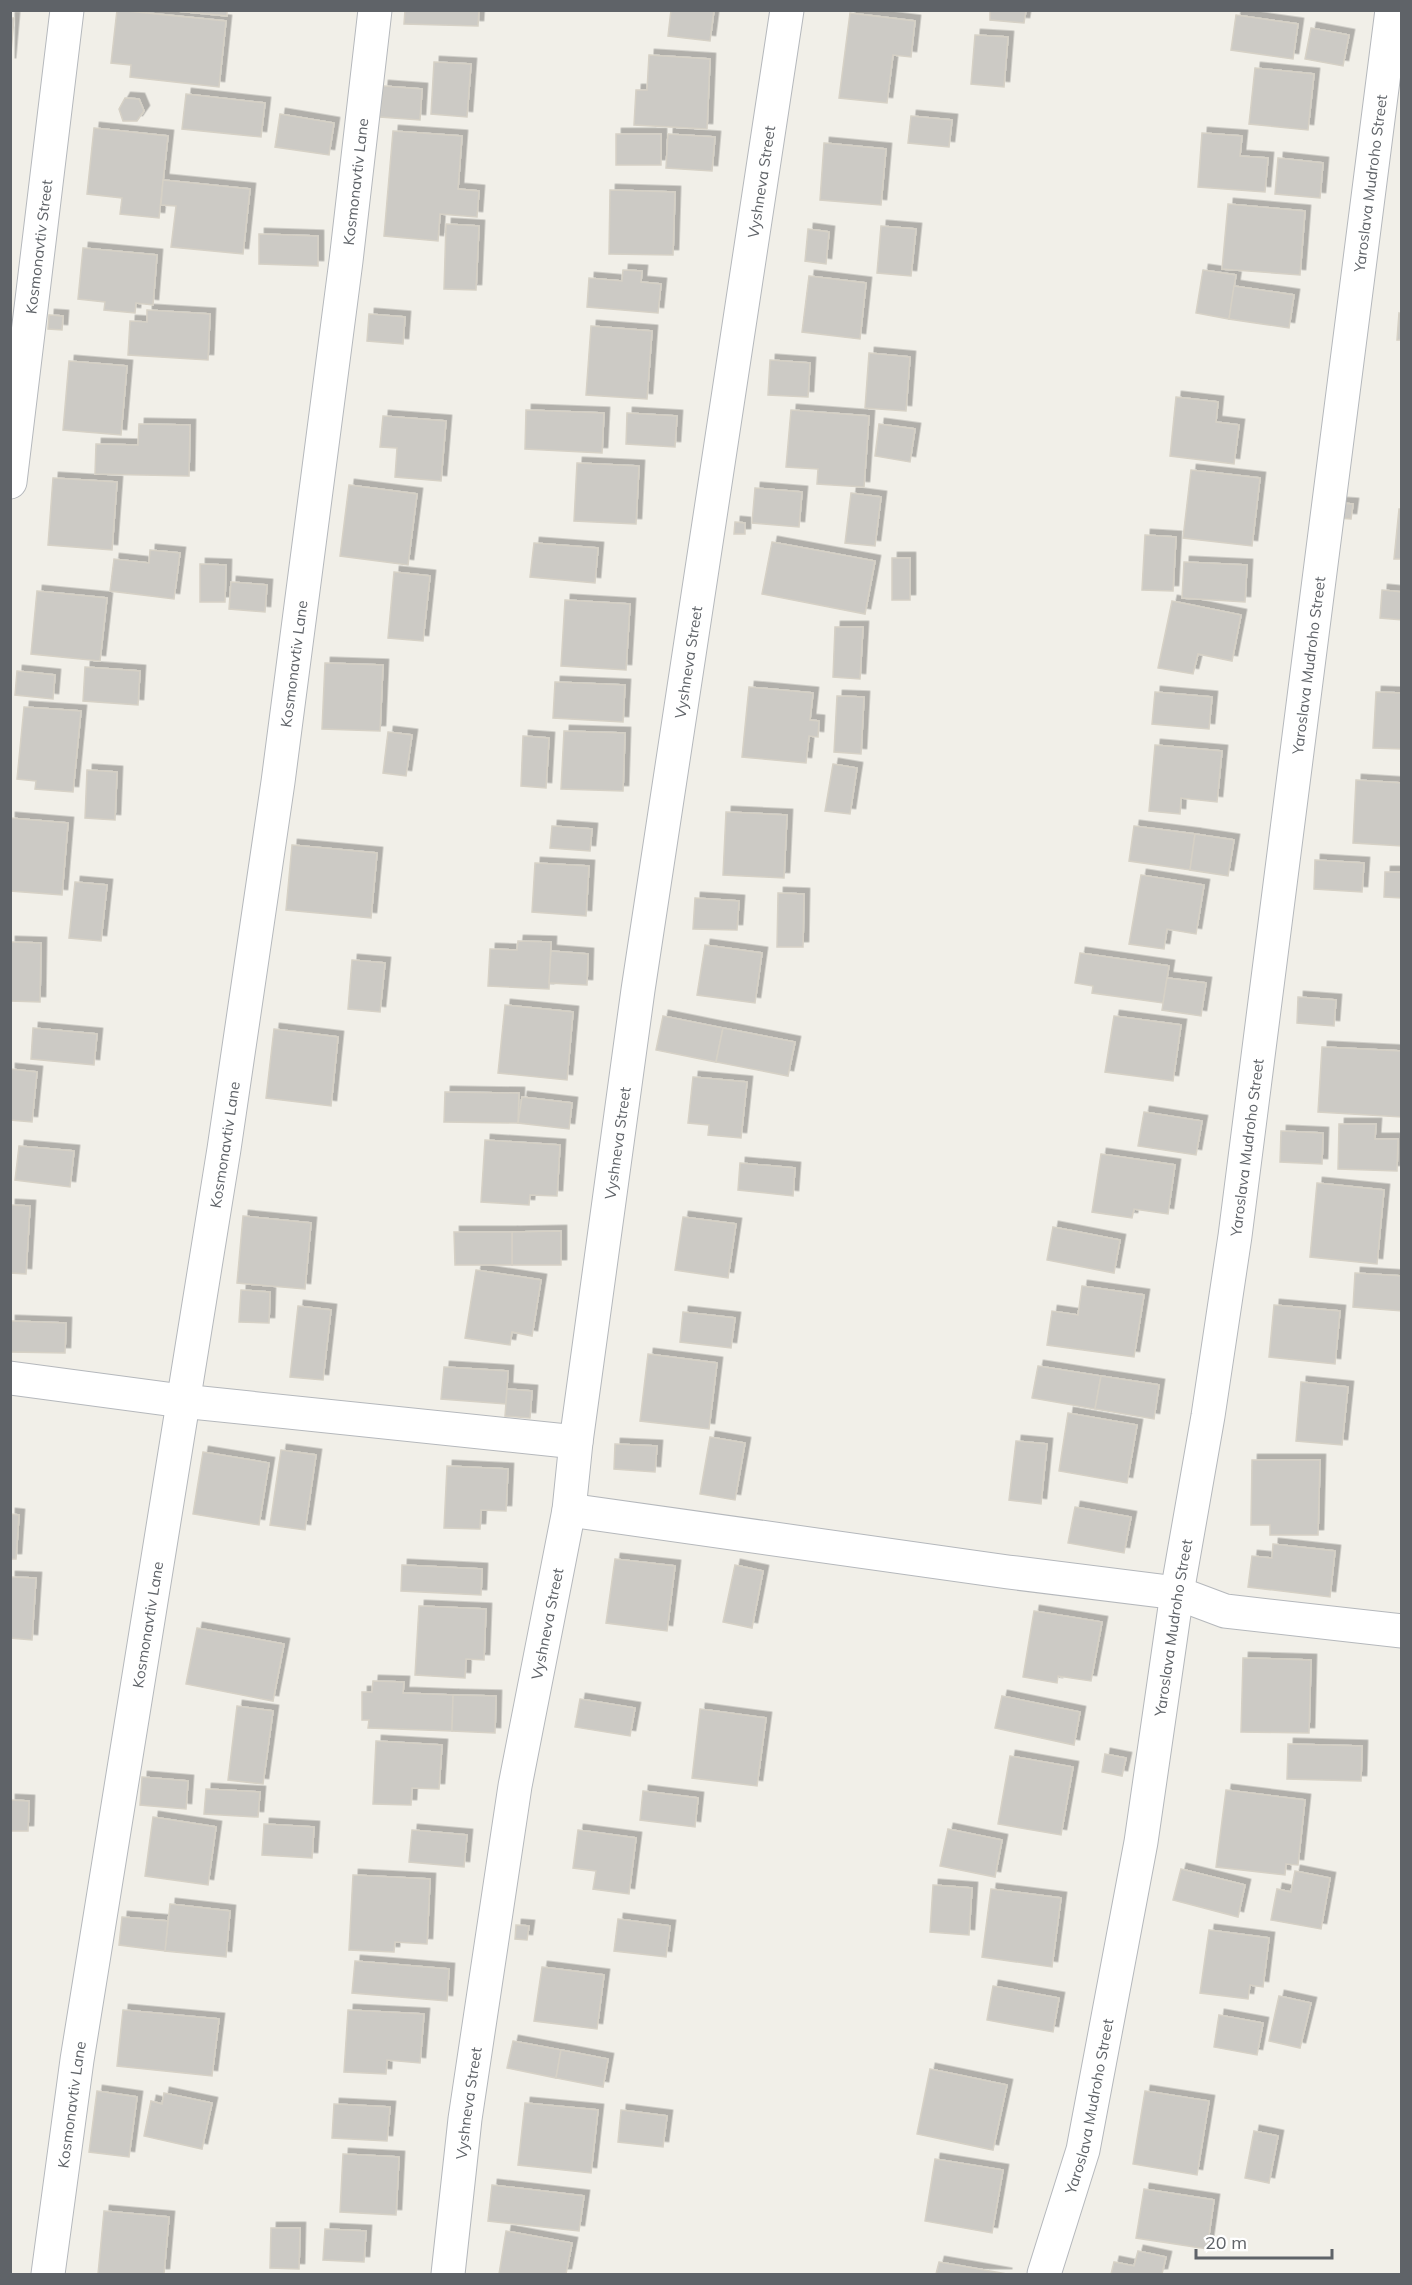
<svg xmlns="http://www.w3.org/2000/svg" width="1412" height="2285" viewBox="0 0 1412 2285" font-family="Mulish,sans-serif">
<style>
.building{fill:#cccac5;stroke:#d6d1c6;stroke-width:1.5;filter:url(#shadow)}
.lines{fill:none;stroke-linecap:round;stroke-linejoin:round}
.street-casing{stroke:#b5b8bc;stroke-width:35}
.street{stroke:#fff;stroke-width:33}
.labels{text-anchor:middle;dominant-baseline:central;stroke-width:4.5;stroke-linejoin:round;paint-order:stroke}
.street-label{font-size:15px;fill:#5f6368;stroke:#fff}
</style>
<defs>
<filter id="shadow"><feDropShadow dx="5.5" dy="-5.5" stdDeviation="0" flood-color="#0004"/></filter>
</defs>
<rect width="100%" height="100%" fill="#f1efe8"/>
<g class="building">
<path d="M117 10 226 21 219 87 130 77 131 65 111 63Z"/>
<path d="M167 10H227V16Z"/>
<path d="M405 10H479L478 26 404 24Z"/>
<path d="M671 10H714L710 41 668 36Z"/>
<path d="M990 10H1026L1024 23 990 20Z"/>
<path d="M850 13 915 21 911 57 893 55 887 103 839 98Z"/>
<path d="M1236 15 1298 24 1293 59 1231 50Z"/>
<path d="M10 18H14L10 64Z"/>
<path d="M1311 28 1349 35 1343 66 1305 59Z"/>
<path d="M975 35 1008 37 1004 87 971 84Z"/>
<path d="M649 55 710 59 707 129 634 125 636 90H647Z"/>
<path d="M434 62 471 64 467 117 431 114Z"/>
<path d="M1255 68 1314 74 1308 130 1249 124Z"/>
<path d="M383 86 422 89 420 120 380 117Z"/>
<path d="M186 94 265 103 261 137 182 129Z"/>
<path d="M125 98 139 99 144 111 137 121H123L119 109Z"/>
<path d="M280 114 334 123 329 155 275 147Z"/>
<path d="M911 116 952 120 949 147 908 143Z"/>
<path d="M94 128 168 136 159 218 120 214 122 198 87 194Z"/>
<path d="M393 131 462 136 458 189 479 191 477 217 440 214 438 241 384 236Z"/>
<path d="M1202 133 1242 136 1240 156 1268 158 1265 192 1198 187Z"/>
<rect x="616" y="134" width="45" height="31"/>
<path d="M668 134 715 137 712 171 666 168Z"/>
<path d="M824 143 886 149 881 205 820 200Z"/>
<path d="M1278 158 1323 163 1320 198 1275 194Z"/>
<path d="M163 180 250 189 243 254 171 247 176 206 161 205Z"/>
<path d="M610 190 675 192 673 255 609 254Z"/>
<path d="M1228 204 1305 211 1300 275 1222 269Z"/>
<path d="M446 224 479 226 476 290 444 289Z"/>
<path d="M881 226 916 229 911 276 877 273Z"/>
<path d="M808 229 829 232 826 264 805 261Z"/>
<path d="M259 234 318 236V266L259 264Z"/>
<path d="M83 248 157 255 153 305 136 303 135 313 104 310 105 302 78 299Z"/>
<path d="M623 270 642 271 641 282 661 284 658 313 587 307 589 278 622 281Z"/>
<path d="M1203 270 1236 275 1229 319 1196 313Z"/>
<path d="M809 276 866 283 860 339 802 332Z"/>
<path d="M1234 286 1294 295 1289 328 1229 319Z"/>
<path d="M147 310 210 314 208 360 128 355 130 321 147 322Z"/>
<path d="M1399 313 1402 314V340H1397Z"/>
<path d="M369 314 405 317 403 344 367 341Z"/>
<path d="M49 315 63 316 62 330 48 329Z"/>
<path d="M591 326 652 331 647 399 586 395Z"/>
<path d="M869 353 910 357 906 411 865 408Z"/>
<path d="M770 360 810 363 808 397 768 395Z"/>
<path d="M69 361 127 366 121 435 63 430Z"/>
<path d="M1176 397 1218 402 1216 422 1239 425 1234 464 1170 456Z"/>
<path d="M526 410 604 413 602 453 525 449Z"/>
<path d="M791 410 869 416 864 487 817 484 818 469 786 467Z"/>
<path d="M627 413 677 416 675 447 626 444Z"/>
<path d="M383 416 446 421 441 481 395 477 397 448 380 447Z"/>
<path d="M139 424 190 425 189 476 95 474 96 444 138 445Z"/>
<path d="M879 424 915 429 910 462 875 456Z"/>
<path d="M577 463 639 466 636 524 574 521Z"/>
<path d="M1191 470 1260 478 1252 546 1183 538Z"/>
<path d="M53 478 117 482 112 550 48 545Z"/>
<path d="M349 485 417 494 408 565 340 556Z"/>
<path d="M755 488 802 492 799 527 752 523Z"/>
<path d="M851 493 881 497 875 546 845 543Z"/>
<path d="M1339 503 1353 504 1351 519 1337 518Z"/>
<path d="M1399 509H1402V559H1394Z"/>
<path d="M735 522 745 523V534H734Z"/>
<path d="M1145 535 1176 537 1173 591 1142 590Z"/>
<path d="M772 542 875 561 865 614 762 594Z"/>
<path d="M534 543 598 548 595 583 530 577Z"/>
<path d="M150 550 180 553 174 599 110 591 114 559 149 563Z"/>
<rect x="892" y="558" width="18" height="42"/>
<path d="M1184 562 1247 565 1245 602 1182 598Z"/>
<path d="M200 564 226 565 225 602H200Z"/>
<path d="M394 572 430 576 423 641 388 638Z"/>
<path d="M231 582 267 585 265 612 229 609Z"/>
<path d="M1382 590 1402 592V620L1380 618Z"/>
<path d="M37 591 107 598 100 661 31 654Z"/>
<path d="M565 600 630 604 626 670 561 666Z"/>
<path d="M1172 601 1241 615 1232 661 1198 654 1193 674 1158 668Z"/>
<path d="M835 627H863L860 679 833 677Z"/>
<path d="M325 663 383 665 380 731 322 729Z"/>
<path d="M85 667 140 671 138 705 83 701Z"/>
<path d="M17 671 55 675 53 699 15 695Z"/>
<path d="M555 682 625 685 623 722 553 718Z"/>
<path d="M749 687 813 693 810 720 819 721 818 737 809 736 806 763 742 757Z"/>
<path d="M1155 692 1212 697 1209 729 1152 724Z"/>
<path d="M1376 692 1402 693V749L1373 748Z"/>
<path d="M837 696 864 697 861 754 834 752Z"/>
<path d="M24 707 81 711 73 792 35 789 36 781 17 779Z"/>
<path d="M564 731 625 733 623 791 561 789Z"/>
<path d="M388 732 412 735 406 776 383 773Z"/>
<path d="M523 736 549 738 546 788 521 786Z"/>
<path d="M1155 745 1222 751 1217 802 1181 798 1180 814 1149 811Z"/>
<path d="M833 764 857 768 850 814 825 811Z"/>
<path d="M87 770 117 772 115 820 85 818Z"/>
<path d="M1356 780 1402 783V846L1353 843Z"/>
<path d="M726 812 787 815 784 878 723 875Z"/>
<path d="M10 818 68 823 62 895 10 891Z"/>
<path d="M552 826 592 829 590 851 550 848Z"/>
<path d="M1134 826 1195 834 1190 870 1129 861Z"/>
<path d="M1195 834 1234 840 1228 876 1190 870Z"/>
<path d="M292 845 377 853 371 918 286 910Z"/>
<path d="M1315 860 1364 863 1362 892 1314 889Z"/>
<path d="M535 863 589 866 586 916 532 912Z"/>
<path d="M1385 872H1402V898L1384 897Z"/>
<path d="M1141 875 1204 885 1196 934 1167 929 1164 949 1129 944Z"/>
<path d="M75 882 107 885 101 941 69 938Z"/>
<path d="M778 893 804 894 803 947H777Z"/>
<path d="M695 898 739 901 737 930 693 929Z"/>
<path d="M518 941 551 942 549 989 488 986 490 949 517 950Z"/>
<path d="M10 942 41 943 40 1002 10 1001Z"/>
<path d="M705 945 762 953 755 1003 697 995Z"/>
<path d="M551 951 588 954 587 985 549 983Z"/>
<path d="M1080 953 1169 966 1163 1003 1092 993 1093 986 1075 983Z"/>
<path d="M352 960 385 963 380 1012 348 1009Z"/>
<path d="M1167 978 1206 983 1201 1016 1162 1010Z"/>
<path d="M1298 997 1336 1000 1334 1026 1297 1023Z"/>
<path d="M505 1005 573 1012 567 1080 498 1073Z"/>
<path d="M663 1016 723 1028 716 1062 656 1050Z"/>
<path d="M1114 1016 1181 1025 1173 1081 1105 1072Z"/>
<path d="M33 1028 97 1034 94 1065 31 1059Z"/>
<path d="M723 1028 795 1042 788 1076 716 1062Z"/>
<path d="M274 1029 338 1037 331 1106 266 1098Z"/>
<path d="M1322 1047 1402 1051V1117L1318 1112Z"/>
<path d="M10 1069 37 1072 32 1122 10 1120Z"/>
<path d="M693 1077 747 1082 741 1138 708 1135 709 1125 688 1123Z"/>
<path d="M445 1092 519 1093 518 1123 444 1122Z"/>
<path d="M522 1097 572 1103 569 1129 518 1123Z"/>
<path d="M1144 1112 1202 1121 1196 1155 1138 1146Z"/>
<path d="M1339 1124H1376L1375 1139H1398L1397 1171 1338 1169Z"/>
<path d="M1281 1131 1323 1133 1322 1164 1280 1162Z"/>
<path d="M485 1140 560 1145 557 1196 530 1195 529 1205 481 1202Z"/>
<path d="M19 1146 74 1151 70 1187 15 1180Z"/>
<path d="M1101 1154 1175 1165 1168 1214 1134 1209 1132 1218 1092 1212Z"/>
<path d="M740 1163 795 1168 793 1196 738 1190Z"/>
<path d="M1317 1183 1384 1190 1377 1264 1310 1257Z"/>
<path d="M10 1205 30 1206 26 1274 10 1273Z"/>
<path d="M243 1216 311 1223 305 1289 237 1283Z"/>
<path d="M683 1217 736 1224 728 1278 675 1270Z"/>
<path d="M1053 1227 1120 1240 1114 1273 1047 1260Z"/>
<path d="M561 1231V1265H512V1232Z"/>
<path d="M454 1232H512V1265H455Z"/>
<path d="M476 1270 541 1280 532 1336 512 1332 510 1345 465 1338Z"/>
<path d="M1355 1273 1402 1276V1311L1353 1307Z"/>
<path d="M1082 1286 1144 1295 1134 1357 1047 1345 1052 1311 1078 1315Z"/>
<path d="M241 1290 270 1292 269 1323 239 1322Z"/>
<path d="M1274 1305 1340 1311 1335 1364 1269 1357Z"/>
<path d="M298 1306 331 1310 323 1380 290 1377Z"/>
<path d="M683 1312 735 1318 731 1348 680 1342Z"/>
<path d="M10 1321 66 1323 65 1353 10 1352Z"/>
<path d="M648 1354 717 1363 709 1429 640 1421Z"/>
<path d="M1038 1366 1101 1376 1095 1409 1032 1398Z"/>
<path d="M444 1367 508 1371 506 1404 441 1399Z"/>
<path d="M1101 1376 1159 1385 1154 1419 1095 1409Z"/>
<path d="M1301 1382 1348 1387 1342 1445 1296 1441Z"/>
<path d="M507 1389 532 1391 530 1418 505 1416Z"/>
<path d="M1068 1413 1137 1425 1127 1483 1059 1471Z"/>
<path d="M710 1437 745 1443 735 1500 700 1494Z"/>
<path d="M1016 1441 1047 1444 1041 1504 1009 1500Z"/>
<path d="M615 1444 657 1446 655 1472 614 1469Z"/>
<path d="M281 1450 316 1455 305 1530 270 1525Z"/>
<path d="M203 1452 269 1463 259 1525 193 1514Z"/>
<path d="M1252 1460H1320L1318 1535H1270V1525H1251Z"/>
<path d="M447 1466 508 1469 506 1511 481 1510 480 1529 444 1528Z"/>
<path d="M1075 1507 1131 1517 1124 1553 1068 1543Z"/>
<path d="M10 1514 19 1515 16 1559H10Z"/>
<path d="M1273 1544 1335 1551 1330 1597 1248 1587 1252 1556 1272 1558Z"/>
<path d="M615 1559 675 1566 667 1631 606 1623Z"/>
<path d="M402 1565 482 1569 481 1595 401 1591Z"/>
<path d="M735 1565 763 1571 752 1628 723 1622Z"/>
<path d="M10 1577 36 1578 32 1640 10 1638Z"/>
<path d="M419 1606 486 1609 484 1660 466 1659 465 1678 415 1675Z"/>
<path d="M1034 1611 1102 1622 1091 1681 1058 1676 1057 1683 1023 1677Z"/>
<path d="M197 1628 284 1644 273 1701 186 1684Z"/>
<path d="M1243 1658 1311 1660 1309 1733 1241 1732Z"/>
<path d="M373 1681 404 1682 403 1693 453 1695 452 1731 368 1728 369 1720H362V1692H372Z"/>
<path d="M453 1695 496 1696 495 1733 452 1731Z"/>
<path d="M1002 1696 1080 1712 1074 1745 995 1728Z"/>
<path d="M580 1699 635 1708 630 1736 575 1727Z"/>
<path d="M237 1706 273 1711 263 1784 228 1780Z"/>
<path d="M700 1709 766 1718 757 1786 692 1778Z"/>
<path d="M376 1741 442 1745 439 1789 412 1788 411 1805 373 1804Z"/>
<path d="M1288 1744 1362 1746 1361 1781 1287 1779Z"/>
<path d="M1105 1754 1126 1758 1122 1776 1102 1772Z"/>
<path d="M1010 1756 1073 1767 1061 1835 998 1824Z"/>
<path d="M142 1777 188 1781 186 1809 140 1805Z"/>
<path d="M206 1789 260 1792 258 1817 204 1814Z"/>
<path d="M1226 1790 1305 1800 1298 1865 1286 1864 1285 1875 1216 1867Z"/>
<path d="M643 1791 698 1798 695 1827 640 1820Z"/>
<path d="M10 1800 29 1801 28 1831H10Z"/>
<path d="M153 1817 216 1827 208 1885 145 1876Z"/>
<path d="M264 1824 314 1827 312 1858 262 1855Z"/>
<path d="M948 1829 1002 1840 995 1877 940 1866Z"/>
<path d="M412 1830 467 1835 464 1867 409 1862Z"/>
<path d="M578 1830 636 1838 629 1894 593 1889 596 1871 573 1868Z"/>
<path d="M1181 1869 1245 1885 1238 1917 1173 1900Z"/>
<path d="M1295 1871 1330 1878 1321 1929 1271 1920 1277 1889 1291 1892Z"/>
<path d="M353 1875 430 1879 427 1944 395 1942 394 1952 349 1950Z"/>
<path d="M933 1885 972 1888 969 1935 930 1932Z"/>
<path d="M991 1889 1061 1898 1052 1967 982 1957Z"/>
<path d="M170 1904 230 1911 226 1957 165 1951Z"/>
<path d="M122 1917 168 1921 165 1951 119 1945Z"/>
<path d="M618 1919 670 1926 666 1957 614 1951Z"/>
<path d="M516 1925 529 1926 527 1940 515 1939Z"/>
<path d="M1209 1930 1269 1938 1263 1987 1250 1985 1248 1999 1200 1993Z"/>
<path d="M355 1961 449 1969 447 2001 352 1993Z"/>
<path d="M542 1967 604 1975 597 2029 534 2021Z"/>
<path d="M993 1986 1059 1998 1053 2032 987 2020Z"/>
<path d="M1279 1996 1311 2003 1300 2048 1269 2041Z"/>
<path d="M123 2010 219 2019 212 2076 117 2066Z"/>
<path d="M348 2010 424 2014 420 2063 387 2060 386 2074 344 2072Z"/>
<path d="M1219 2015 1263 2023 1257 2055 1214 2047Z"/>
<path d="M513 2041 561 2050 556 2078 507 2068Z"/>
<path d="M561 2050 608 2059 603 2087 556 2078Z"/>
<path d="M930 2069 1007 2085 993 2150 917 2134Z"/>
<path d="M97 2091 137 2097 129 2157 89 2152Z"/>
<path d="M1145 2091 1209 2101 1197 2175 1133 2164Z"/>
<path d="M164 2093 212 2103 202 2149 144 2136 151 2101 162 2104Z"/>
<path d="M525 2103 598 2110 591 2173 518 2165Z"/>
<path d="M334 2104 390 2107 387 2141 332 2138Z"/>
<path d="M621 2110 667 2116 663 2147 618 2142Z"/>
<path d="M1254 2131 1278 2136 1269 2183 1245 2178Z"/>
<path d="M343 2154 399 2157 396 2215 340 2212Z"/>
<path d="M935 2159 1003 2170 992 2233 925 2221Z"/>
<path d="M492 2185 584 2196 579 2231 488 2221Z"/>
<path d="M1144 2189 1214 2200 1207 2249 1136 2238Z"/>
<path d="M104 2211 169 2217 164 2274H98Z"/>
<path d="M271 2228H300L299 2269 270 2268Z"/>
<path d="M325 2229 366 2231 364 2262 323 2260Z"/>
<path d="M506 2231 572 2243 566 2274H499Z"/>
<path d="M1138 2251 1166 2257 1162 2274H1111L1114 2262 1134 2266Z"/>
<path d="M939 2262 1007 2274H936Z"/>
</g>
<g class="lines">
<g class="street-casing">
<g id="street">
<path id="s1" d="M10 482 67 10"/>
<path d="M10 1378 182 1401 576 1442"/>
<path d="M569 1510 1008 1572 1177 1593 1225 1611 1402 1631"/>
<path id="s2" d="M48 2274 77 2060 224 1149 278 782 346 261 375 10"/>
<path id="s3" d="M448 2274 465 2119 515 1786 569 1510 576 1442 638 990 787 10"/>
<path id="s4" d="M1044 2274 1083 2150 1141 1842 1177 1593 1208 1416 1235 1236 1392 10"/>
</g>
</g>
<use href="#street" class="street"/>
</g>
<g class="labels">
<g class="street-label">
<text stroke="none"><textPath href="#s2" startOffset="2115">Kosmonavtiv Lane</textPath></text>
<text stroke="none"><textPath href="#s3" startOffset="2116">Vyshneva Street</textPath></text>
<text stroke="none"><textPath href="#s4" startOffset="2118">Yaroslava Mudroho Street</textPath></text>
<text stroke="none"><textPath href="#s1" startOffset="237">Kosmonavtiv Street</textPath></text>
<text stroke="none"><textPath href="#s3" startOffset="1630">Vyshneva Street</textPath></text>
<text stroke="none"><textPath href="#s2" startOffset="1629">Kosmonavtiv Lane</textPath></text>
<text stroke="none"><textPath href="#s4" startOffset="1632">Yaroslava Mudroho Street</textPath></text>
<text stroke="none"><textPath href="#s3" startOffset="1144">Vyshneva Street</textPath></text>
<text stroke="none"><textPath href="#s2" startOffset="1143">Kosmonavtiv Lane</textPath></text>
<text stroke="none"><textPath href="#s4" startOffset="1146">Yaroslava Mudroho Street</textPath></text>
<text stroke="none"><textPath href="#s3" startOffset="658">Vyshneva Street</textPath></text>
<text stroke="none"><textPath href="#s2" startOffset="657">Kosmonavtiv Lane</textPath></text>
<text stroke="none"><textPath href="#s4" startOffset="660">Yaroslava Mudroho Street</textPath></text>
<text stroke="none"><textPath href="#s3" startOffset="172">Vyshneva Street</textPath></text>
<text stroke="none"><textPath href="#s2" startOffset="171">Kosmonavtiv Lane</textPath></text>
<text stroke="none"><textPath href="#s4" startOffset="174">Yaroslava Mudroho Street</textPath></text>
</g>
</g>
<rect width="1412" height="2285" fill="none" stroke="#5f6368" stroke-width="24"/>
<path d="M1196 2249v9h136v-9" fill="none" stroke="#5f6368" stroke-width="3"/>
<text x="1205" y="2249" font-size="18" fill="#5f6368" stroke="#ffffff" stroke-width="4.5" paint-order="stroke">20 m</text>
</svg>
